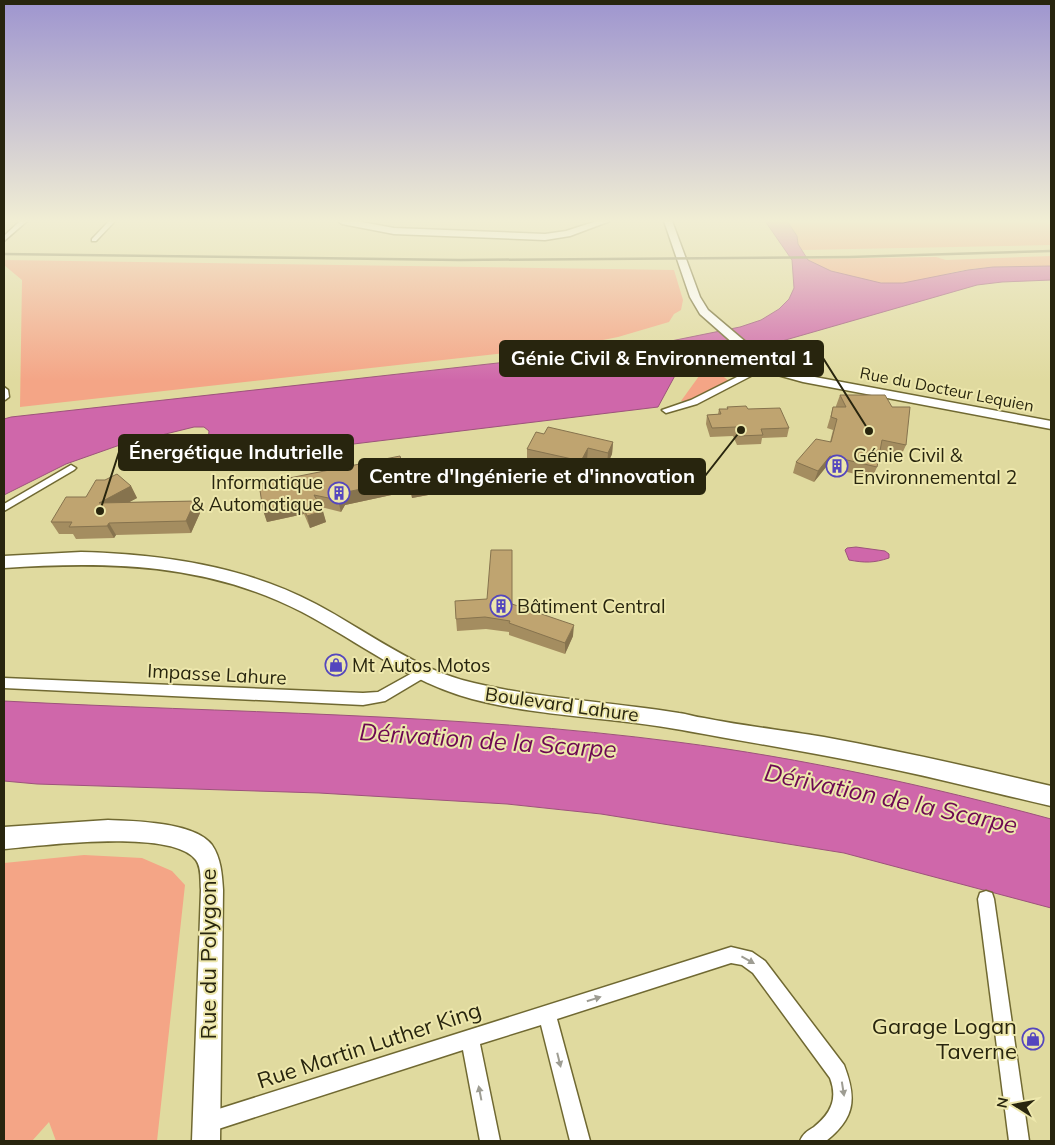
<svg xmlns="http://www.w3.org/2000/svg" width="1055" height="1145" viewBox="0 0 1055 1145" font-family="Mulish,sans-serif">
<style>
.green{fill:#f4a586}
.water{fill:#cf67aa;stroke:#9d537b}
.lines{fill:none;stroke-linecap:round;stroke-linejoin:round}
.street-casing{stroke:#706932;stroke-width:3}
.secondary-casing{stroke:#706932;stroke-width:3}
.street{fill:#fff;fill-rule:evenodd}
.secondary{fill:#fff;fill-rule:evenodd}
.rail{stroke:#7b7750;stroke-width:2.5}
.wall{fill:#a48d60}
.shaded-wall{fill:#86734e}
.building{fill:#bfa470;stroke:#86734e}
.oneway{fill:#9e9d93}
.labels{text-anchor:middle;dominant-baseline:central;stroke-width:4;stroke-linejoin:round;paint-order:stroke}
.far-street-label{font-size:16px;fill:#28250e;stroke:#ede7ac}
.poi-label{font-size:19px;fill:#28250e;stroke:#ede7ac;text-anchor:start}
.street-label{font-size:19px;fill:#28250e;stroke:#ede7ac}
.near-street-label{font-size:22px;fill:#28250e;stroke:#ede7ac}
.near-poi-label{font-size:22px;fill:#28250e;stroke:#ede7ac;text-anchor:end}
.near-water-label{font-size:24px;font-style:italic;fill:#6d0952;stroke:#ede7ac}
.leader{fill:none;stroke:#28250e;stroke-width:2}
.callout-dot{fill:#28250e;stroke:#ede7ac;stroke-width:2}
.callout{fill:#28250e;stroke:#28250e;stroke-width:2}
.callout-label{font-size:20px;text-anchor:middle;font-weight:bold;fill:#fff}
</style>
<rect width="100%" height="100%" fill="#e0da9f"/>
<g class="green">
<path d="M787 221H1048L1046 224H1051V245L801 250 798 244 797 236Z"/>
<path d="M1051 256V266C1024 266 997 266 971 269 948 272 926 281 903 283 877 286 828 274 807 259L936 257 946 260Z"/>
<path d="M4 260 674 270 683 300 681 310 674 314 669 322 618 337 578 345 20 407 22 280 4 265Z"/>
<path d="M715 370 729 381 687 402 681 401 702 372Z"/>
<path d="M84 855 142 858 172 871 185 885 157 1141H56L49 1122 32 1141H4V863Z"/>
</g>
<g class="water">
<path d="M765 221H787L797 236 798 244 808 260 831 271 881 283H903L968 270 993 267 1051 266V280L1002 282 977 285 768 345 686 364 678 370 658 407 222 460 212 459 207 456 209 431 204 427H194L117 446 66 464 4 495V419L11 417 606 351 661 343 740 327 761 320 779 309 789 299 794 288 792 260Z"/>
<path d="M856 547 885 551 889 554V558C874 563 865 563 849 560L845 550 847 548Z"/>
<path d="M4 701C228 713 454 713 677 742 802 758 929 786 1051 819V908L844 853 601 814 507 804 319 793 37 784 4 781Z"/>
</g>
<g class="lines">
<g class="street-casing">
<g id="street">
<path d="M20 221H27L4 241V236Z"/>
<path d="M109 221H115L96 241H92V239Z"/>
<path d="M765 363H768L772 365 697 404 666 413 662 410 691 400Z"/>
<path d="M4 387 8 390 9 397 5 400Z"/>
<path d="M71 465 76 468 74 470 4 511V504Z"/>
<path d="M423 667 427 668 429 672 427 676 385 701 363 705 4 688V678L363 693 378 692Z"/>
<path d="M986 891 992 893 994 899 1029 1141H1009L978 899 980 893Z"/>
<path d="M731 947 752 952 765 961 844 1065C857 1099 855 1118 826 1141H800C803 1134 807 1131 814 1127 831 1113 838 1099 830 1078L753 973 742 965 731 963 557 1019 590 1141H570L541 1025 480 1044 500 1141H480L463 1050 206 1133 199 1130 196 1123 199 1116 206 1113Z"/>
</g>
</g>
<g class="secondary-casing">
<g id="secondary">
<path d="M338 221H356L394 228 545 234 566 231 597 221H610L570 236 545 240 394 234 342 224Z"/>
<path d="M664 221H672L700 297 708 310 767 360 782 368 804 375 1051 421V429L803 382 774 374 759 366 700 314 690 297Z"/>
<path d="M81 552C162 554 244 566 316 604 367 631 416 670 474 683 541 699 611 702 679 713 687 714 695 717 704 718 743 726 784 730 824 737 900 751 976 768 1051 786V806C998 794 945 780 892 769 822 754 752 743 682 730 613 717 540 717 472 699 409 682 359 642 302 612 207 563 108 561 4 568V556Z"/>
<path d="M108 820C134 821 195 822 212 845 221 858 222 875 223 890L220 1141H192L201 890C200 881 202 868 196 860 172 828 41 846 4 849V827Z"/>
</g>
</g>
<use href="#street" class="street"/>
<use href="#secondary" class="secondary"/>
<path class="rail" d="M4 254 460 260 849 257 1051 251"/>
</g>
<g class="wall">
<path d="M840 395 906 445 901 456 880 451 877 467 872 478 826 467 814 482 793 473 796 462 830 442 833 430 827 428 830 418 833 407H836V406Z"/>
<path d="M727 407 748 409 789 428 787 437 762 438 761 444 737 445 733 436 710 437 706 424 707 415 718 414 719 409H727Z"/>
<path d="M613 442 612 454 607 465 587 460 580 473 527 461V449Z"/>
<path d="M405 472 466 478 457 492 442 489 439 493 412 498 410 491 345 505 341 512 321 507 326 522 310 528 304 514 267 522 263 510 259 484Z"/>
<path d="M105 480 131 486 137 498 129 502 195 501 200 513 191 533 116 535 114 538 76 539 73 534H59L51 522 86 497Z"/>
<path d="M512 604 573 636 565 654 509 635V632L486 629 457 631 456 619Z"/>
</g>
<g class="shaded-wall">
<path d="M613 442 612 454 607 465 608 453Z"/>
<path d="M588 448 587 460 580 473 581 461Z"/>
<path d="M830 456 826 467 814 482 818 471Z"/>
<path d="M465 466 466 478 457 492 455 480Z"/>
<path d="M440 477 442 489 439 493 412 498 411 486Z"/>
<path d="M408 479 410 491 345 505 341 512 338 500 342 493Z"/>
<path d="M131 486 137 498 106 515 99 503Z"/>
<path d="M195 501 200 513 191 533 186 521Z"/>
<path d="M301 502 304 514 267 522 263 510Z"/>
<path d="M323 511 326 522 310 528 307 516Z"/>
<path d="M109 523 116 535 114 538 107 526Z"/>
<path d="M574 625 573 636 565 654V643Z"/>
</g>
<g class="building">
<path d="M840 395H885L892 407H910L906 445 882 440 877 467 830 456 818 471 796 462 816 439 831 442 837 419 831 417 833 407H846Z"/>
<path d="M746 406 748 409 780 408 789 428 761 429 763 435 739 436 736 427 712 428 707 415 721 414 719 409H728L727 407Z"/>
<path d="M548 427 613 442 608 453 588 448 581 461 527 449 536 432 544 434Z"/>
<path d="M400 456 405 472 448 463 465 466 455 480 440 477 438 481 411 486 408 479 342 493 338 500 314 495 323 511 307 516 301 502 263 510 259 484Z"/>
<path d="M117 474 131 486 99 503 195 501 186 521 109 523 107 526 69 527 72 522H51L66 497H86L96 480H105Z"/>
<path d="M491 550H512V604L574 625 565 643 509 623 510 621 485 617 456 619 455 601 487 599Z"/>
</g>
<defs><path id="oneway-solid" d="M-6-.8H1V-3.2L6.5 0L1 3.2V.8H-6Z" transform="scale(1.25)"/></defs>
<g class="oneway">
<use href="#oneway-solid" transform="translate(748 960) rotate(29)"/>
<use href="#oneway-solid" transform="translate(594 999) rotate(-17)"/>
<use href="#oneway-solid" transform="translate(559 1060) rotate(76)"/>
<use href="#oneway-solid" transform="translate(843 1089) rotate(81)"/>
<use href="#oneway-solid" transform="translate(480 1093) rotate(-101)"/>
</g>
<linearGradient id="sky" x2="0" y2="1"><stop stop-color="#9e95cf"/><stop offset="0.58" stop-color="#f1eed4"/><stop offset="1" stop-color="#f1eed4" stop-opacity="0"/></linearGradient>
<rect width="1055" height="381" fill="url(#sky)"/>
<defs>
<g id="building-ring" transform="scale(1.125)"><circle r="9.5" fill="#ede7ac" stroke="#5446be" stroke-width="1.5"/><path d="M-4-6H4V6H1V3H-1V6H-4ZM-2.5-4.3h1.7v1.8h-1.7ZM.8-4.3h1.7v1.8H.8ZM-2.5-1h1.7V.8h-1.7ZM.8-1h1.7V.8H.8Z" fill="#5446be"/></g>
<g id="shop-ring" transform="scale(1.125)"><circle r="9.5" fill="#ede7ac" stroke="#5446be" stroke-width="1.5"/><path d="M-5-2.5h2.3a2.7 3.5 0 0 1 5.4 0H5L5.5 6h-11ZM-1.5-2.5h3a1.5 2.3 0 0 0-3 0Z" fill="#5446be"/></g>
</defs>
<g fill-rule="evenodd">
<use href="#building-ring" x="837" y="466"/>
<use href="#building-ring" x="339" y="493"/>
<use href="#building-ring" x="501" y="606"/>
<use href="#shop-ring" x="336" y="665"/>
<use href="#shop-ring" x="1033" y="1039"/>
</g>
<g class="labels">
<g class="far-street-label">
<text transform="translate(947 389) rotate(11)">Rue du Docteur Lequien</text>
</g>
<g class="poi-label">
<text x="853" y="455">Génie Civil &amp;<tspan x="853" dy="22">Environnemental 2</tspan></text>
<text x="323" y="482" text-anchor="end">Informatique<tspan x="323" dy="22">&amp; Automatique</tspan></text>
<text x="517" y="606">Bâtiment Central</text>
<text x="352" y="665">Mt Autos Motos</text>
</g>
<g class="street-label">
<text transform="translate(217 674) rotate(3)">Impasse Lahure</text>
<text transform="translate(562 704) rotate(8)">Boulevard Lahure</text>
</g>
<g class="near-street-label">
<text transform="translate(208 954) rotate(-90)">Rue du Polygone</text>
<text transform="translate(369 1045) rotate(-18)">Rue Martin Luther King</text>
</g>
<g class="near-poi-label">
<text x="1017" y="1026">Garage Logan<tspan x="1017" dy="25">Taverne</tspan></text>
</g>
<g class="near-water-label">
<text transform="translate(488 740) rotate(4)">Dérivation de la Scarpe</text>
<text transform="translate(891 798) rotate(12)">Dérivation de la Scarpe</text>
</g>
</g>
<path class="leader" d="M869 431L823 358M100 511L119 452M741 430L705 476"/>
<g class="callout-dot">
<circle cx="869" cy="431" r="5"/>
<circle cx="100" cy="511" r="5"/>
<circle cx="741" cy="430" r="5"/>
</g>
<g class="callout">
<rect x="500" y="341" width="323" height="35" rx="5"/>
<rect x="119" y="435" width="234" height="35" rx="5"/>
<rect x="359" y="459" width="346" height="35" rx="5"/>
</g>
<g class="callout-label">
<text x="662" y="365">Génie Civil &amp; Environnemental 1</text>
<text x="236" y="459">Énergétique Indutrielle</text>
<text x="532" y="483">Centre d'Ingénierie et d'innovation</text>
</g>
<rect width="1055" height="1145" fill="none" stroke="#28250e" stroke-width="10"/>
<g transform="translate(1015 1105) rotate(281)" stroke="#ede7ac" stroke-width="4" paint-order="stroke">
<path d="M0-4L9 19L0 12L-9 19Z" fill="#28250e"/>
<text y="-8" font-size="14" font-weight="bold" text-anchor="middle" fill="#28250e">N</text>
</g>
</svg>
